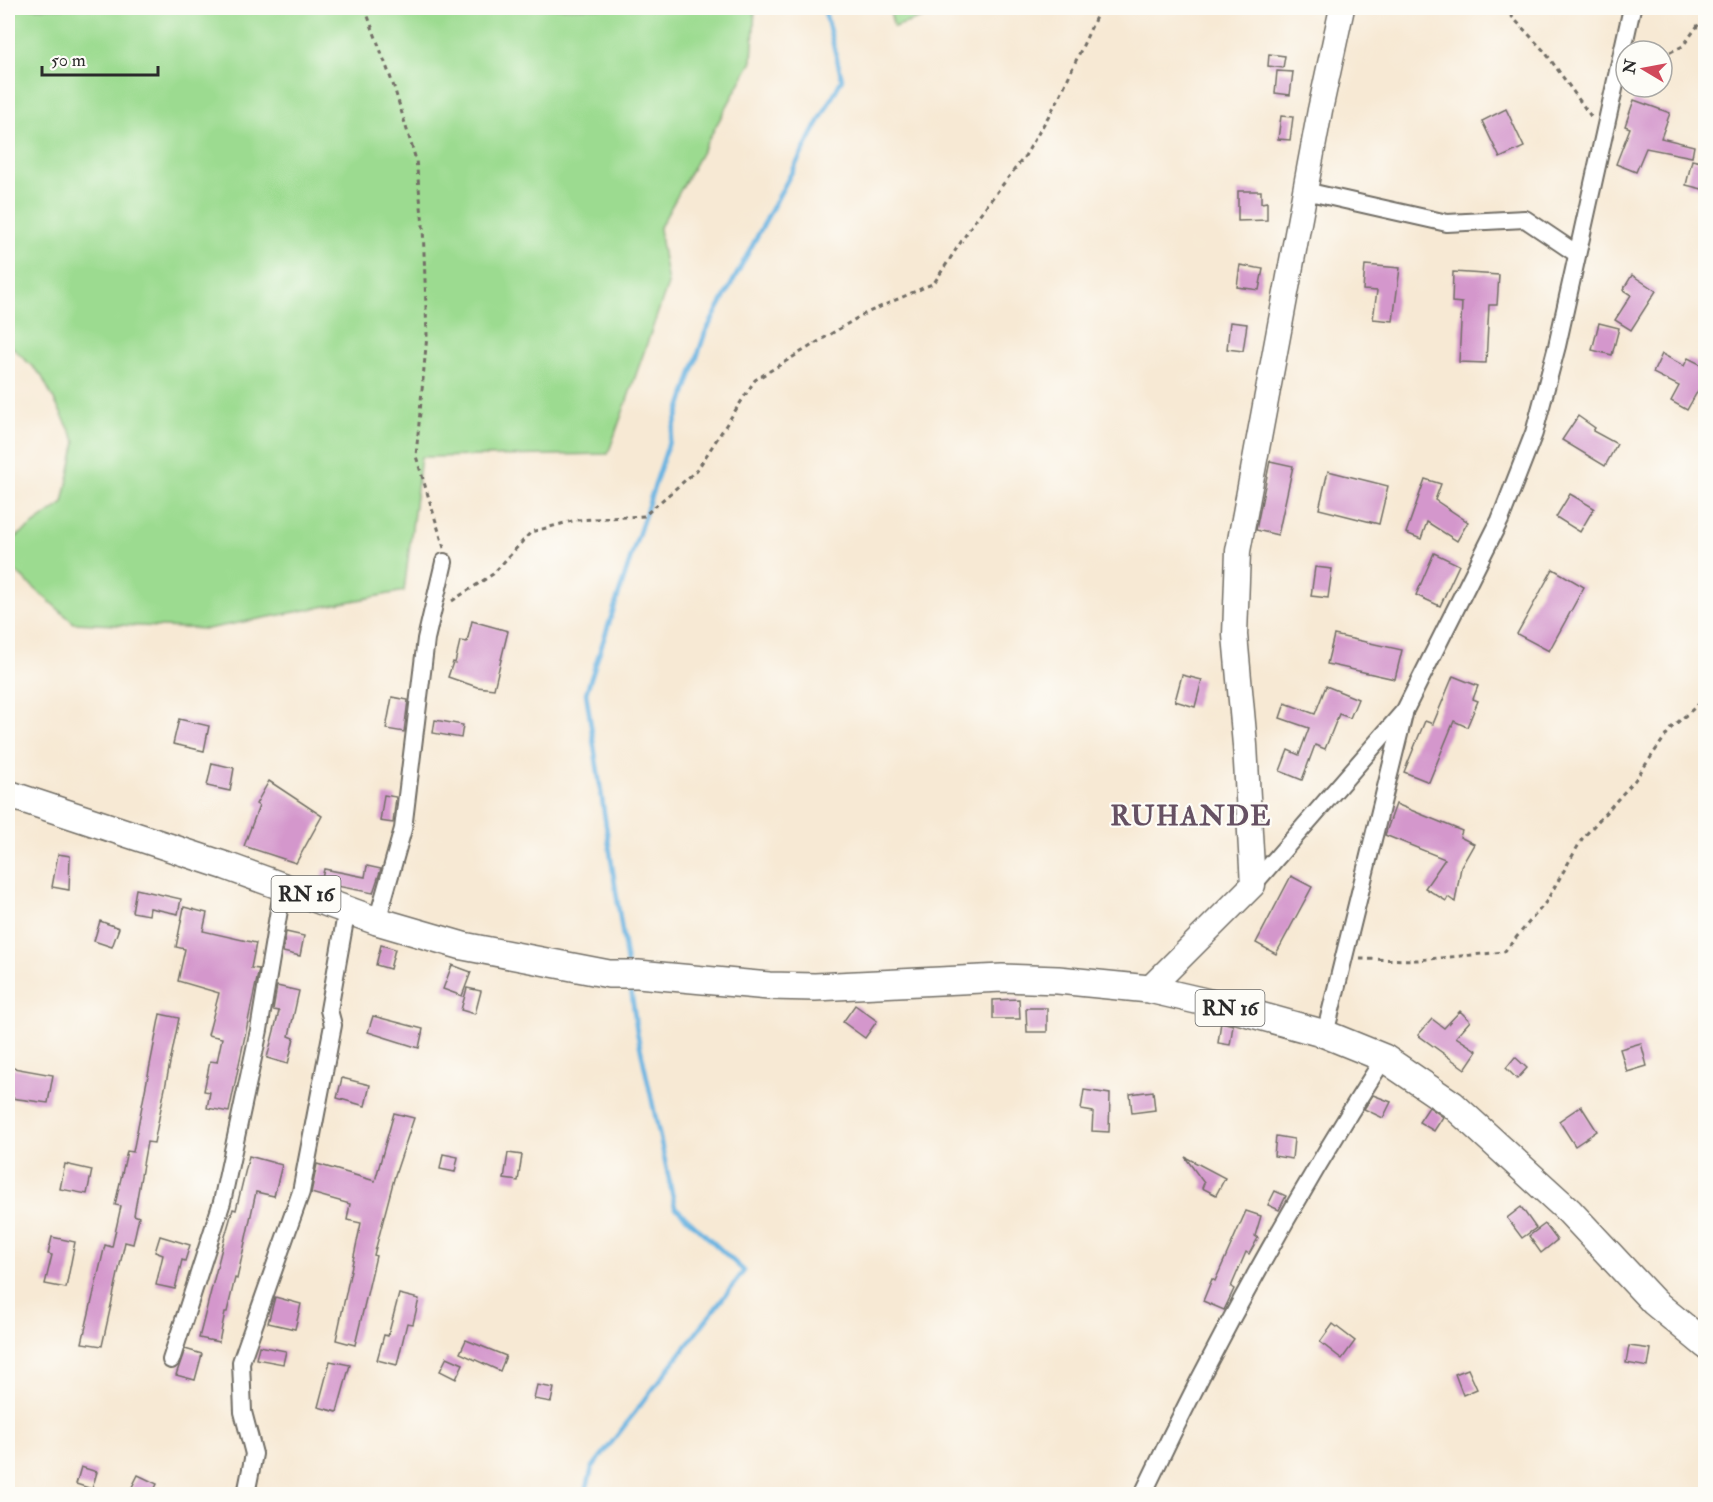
<svg xmlns="http://www.w3.org/2000/svg" width="1713" height="1502" viewBox="0 0 1713 1502" font-family="'IM FELL Double Pica',serif">
<style>
.green{fill:#9cdb90;stroke:#64835e;stroke-width:1.5}
.lines{fill:none;stroke-linecap:round;stroke-linejoin:round}
.stream{stroke:#68b3e1;stroke-width:4.5}
.building{fill:#d497cc}
.minor-casing{stroke:#726e66;stroke-width:20}
.secondary-casing{stroke:#726e66;stroke-width:27}
.primary-casing{stroke:#726e66;stroke-width:30}
.path{stroke:#726e66;stroke-width:3;stroke-dasharray:4.5 4.5;stroke-linecap:butt}
.minor{stroke:#fff;stroke-width:16}
.secondary{stroke:#fff;stroke-width:24}
.primary{stroke:#fff;stroke-width:27}
.labels{text-anchor:middle;dominant-baseline:central;stroke-width:4.5;stroke-linejoin:round;paint-order:stroke}
.shield{fill:#fdfcf7;stroke:#6a6a68;stroke-width:1.5}
.shield-label{font-size:21px;font-weight:bold;fill:#2b2b2b}
.district-label{font-size:28px;font-weight:bold;letter-spacing:1.5px;fill:#665163;stroke:#fdfcf7}
</style>
<rect width="100%" height="100%" fill="#fdfcf7"/>
<filter id="ink" filterUnits="userSpaceOnUse"><feTurbulence type="fractalNoise" baseFrequency=".0167" numOctaves="2"/><feDisplacementMap in="SourceGraphic" scale="12" xChannelSelector="R" yChannelSelector="G"/><feConvolveMatrix kernelMatrix="1 2 1 2 8 2 1 2 1" color-interpolation-filters="sRGB"/></filter>
<filter id="wash" filterUnits="userSpaceOnUse"><feTurbulence type="fractalNoise" baseFrequency=".008" numOctaves="4" result="noise"/><feDisplacementMap in="SourceGraphic" scale="24" xChannelSelector="R" yChannelSelector="G"/><feGaussianBlur stdDeviation="1.35" result="paint"/><feColorMatrix in="noise" values="0 0 0 0 0 0 0 0 0 0 0 0 0 0 0 0 0 1.4 0 .05"/><feComposite in="paint" operator="in"/></filter>
<g filter="url(#wash)">
<rect width="100%" height="100%" fill="#f7e9d4"/>
<g class="green">
<path d="M8 8H755L752 61 659 229 668 284 608 454 421 457 404 591 207 629 74 623 8 565V543L63 503 76 442 41 375 8 343Z"/>
<path d="M889 8H952L894 27Z"/>
</g>
<g class="lines">
<g class="stream">
<path d="M627 964 586 693 705 333 842 79 824 8"/>
<path d="M585 1494 592 1468 744 1271 675 1207 637 1032 630 982"/>
</g>
</g>
<g id="blocks">
<g class="building">
<path d="M1269 54 1285 56 1283 68 1268 66Z"/>
<path d="M1277 71 1293 72 1290 95 1275 93Z"/>
<path d="M1634 100 1670 113 1661 138 1694 146 1692 157 1646 148 1636 172 1616 164 1630 128 1625 126Z"/>
<path d="M1506 109 1524 147 1500 158 1482 121Z"/>
<path d="M1281 116 1293 117 1290 140 1278 139Z"/>
<path d="M1692 160 1706 163V190L1686 185Z"/>
<path d="M1238 191H1261V203L1267 202V220L1238 221Z"/>
<path d="M1240 265 1263 269 1259 290 1237 287Z"/>
<path d="M1365 265 1400 268 1393 321 1373 319 1377 291 1363 290Z"/>
<path d="M1453 272 1499 275 1497 305H1489L1486 363 1459 362 1462 303 1452 302Z"/>
<path d="M1632 275 1656 291 1631 330 1615 320 1631 295 1623 290Z"/>
<path d="M1230 322 1247 324 1243 351 1227 349Z"/>
<path d="M1599 323 1619 328 1612 355 1592 350Z"/>
<path d="M1662 354 1684 366 1688 358 1706 367V376L1687 410 1671 401 1679 386 1653 373Z"/>
<path d="M1578 416 1595 428 1593 431 1617 444 1605 466 1562 440Z"/>
<path d="M1270 461 1293 466 1278 535 1256 530Z"/>
<path d="M1328 471 1388 486 1379 524 1319 509Z"/>
<path d="M1425 479 1441 484 1435 500 1468 522 1457 541 1427 522 1421 539 1406 533Z"/>
<path d="M1570 494 1594 508 1580 532 1556 517Z"/>
<path d="M1434 553 1459 565 1440 606 1416 595Z"/>
<path d="M1315 567 1332 569 1328 598 1311 596Z"/>
<path d="M1553 569 1584 587 1549 651 1517 634Z"/>
<path d="M472 621 508 631 494 689 477 687 448 677 453 662 455 663 460 641 467 642Z"/>
<path d="M1334 635 1402 650 1395 679 1327 664Z"/>
<path d="M1182 675 1202 680 1195 707 1175 701Z"/>
<path d="M1453 676 1478 686 1473 699 1478 701 1467 727 1454 721 1429 782 1404 772 1425 721 1433 724Z"/>
<path d="M1326 686 1358 699 1350 718 1339 714 1325 749 1315 745 1302 780 1280 771 1288 750 1299 755 1309 728 1280 718 1285 703 1315 714Z"/>
<path d="M392 697 408 700 404 732 386 729Z"/>
<path d="M179 719 209 726 204 751 173 744Z"/>
<path d="M435 720 463 725 461 738 433 733Z"/>
<path d="M212 763 234 768 230 791 207 786Z"/>
<path d="M269 781 322 816 296 863 244 846 259 806 256 804Z"/>
<path d="M384 795 396 797 393 823 380 821Z"/>
<path d="M1396 804 1462 831 1460 837 1474 844 1461 867 1455 902 1448 897 1446 901 1425 888 1445 859 1385 835Z"/>
<path d="M58 854 70 856 69 890 52 887Z"/>
<path d="M367 866 381 869 373 893 321 883 324 869 365 877Z"/>
<path d="M1291 876 1312 887 1276 954 1256 943Z"/>
<path d="M136 889 181 899 178 914 150 908 149 915 132 912Z"/>
<path d="M184 907 207 913 203 931 256 943 251 968 259 969 229 1112 207 1108 210 1092 204 1091 210 1061 217 1062 222 1038 208 1035 219 993 178 981 185 949 176 947Z"/>
<path d="M100 921 119 928 112 947 94 941Z"/>
<path d="M286 932 304 936 300 956 283 952Z"/>
<path d="M381 945 395 949 390 969 376 965Z"/>
<path d="M452 965 471 972 462 996 443 989Z"/>
<path d="M277 986 299 991 289 1036 294 1038 288 1064 267 1058 279 1011 273 1010Z"/>
<path d="M467 988 481 991 475 1014 461 1010Z"/>
<path d="M1019 999 1020 1019H993V1000Z"/>
<path d="M855 1005 877 1021 865 1038 843 1022Z"/>
<path d="M1026 1008H1047V1032H1027Z"/>
<path d="M1460 1011 1470 1021 1456 1037 1477 1051 1465 1069 1418 1035 1432 1019 1444 1028Z"/>
<path d="M160 1014 179 1018 154 1143 147 1142 134 1215 139 1217 133 1244 125 1242 102 1346 82 1343 105 1245 112 1247 121 1206 115 1205 127 1151 133 1152Z"/>
<path d="M373 1016 423 1029 419 1048 368 1032Z"/>
<path d="M1221 1022 1233 1025 1230 1045 1218 1043Z"/>
<path d="M1641 1043 1647 1066 1627 1072 1620 1049Z"/>
<path d="M1515 1057 1527 1068 1517 1079 1506 1068Z"/>
<path d="M8 1067 53 1075 48 1103 11 1098 12 1094 8 1093Z"/>
<path d="M342 1078 370 1085 365 1106 337 1098Z"/>
<path d="M1084 1090 1110 1094 1109 1132 1092 1131 1093 1112 1081 1110Z"/>
<path d="M1153 1091 1155 1110 1132 1113 1130 1094Z"/>
<path d="M1373 1095 1391 1102 1383 1118 1364 1109Z"/>
<path d="M1581 1106 1597 1131 1575 1146 1559 1121Z"/>
<path d="M1429 1107 1443 1117 1434 1131 1419 1122Z"/>
<path d="M394 1113 414 1118 395 1175 374 1255 376 1256 355 1345 336 1340 361 1223 347 1220 350 1204 311 1193 317 1164 375 1181Z"/>
<path d="M1276 1136 1294 1139 1292 1159 1274 1156Z"/>
<path d="M508 1153 522 1155 518 1181 504 1179Z"/>
<path d="M443 1154 458 1157 455 1172 440 1169Z"/>
<path d="M249 1156 282 1165 274 1196 256 1192 237 1279 235 1278 227 1312H225L219 1342 199 1338 224 1240 233 1209 236 1210Z"/>
<path d="M1185 1157 1225 1178 1216 1195 1202 1188 1204 1183Z"/>
<path d="M65 1164 92 1170 87 1194 60 1189Z"/>
<path d="M1275 1191 1286 1196 1279 1210 1268 1205Z"/>
<path d="M1521 1207 1536 1228 1522 1238 1507 1218Z"/>
<path d="M1246 1211 1261 1216 1255 1236 1258 1238 1249 1254 1246 1252 1231 1287 1234 1289 1224 1310 1203 1301 1212 1279 1215 1281Z"/>
<path d="M1545 1224 1557 1240 1541 1253 1529 1236Z"/>
<path d="M160 1236 190 1245 185 1261 182 1260 175 1289 156 1285 163 1255 155 1252Z"/>
<path d="M52 1237 75 1242 66 1288 45 1284 52 1255 48 1254Z"/>
<path d="M399 1294 419 1299 413 1324 407 1323 397 1365 377 1360 384 1335 388 1336Z"/>
<path d="M275 1297 301 1304 295 1329 268 1323Z"/>
<path d="M1333 1324 1355 1341 1342 1359 1320 1342Z"/>
<path d="M466 1340 506 1356 500 1371 460 1353Z"/>
<path d="M259 1346 286 1351 283 1364 256 1359Z"/>
<path d="M1629 1346 1651 1349 1648 1367 1626 1363Z"/>
<path d="M185 1349 202 1354 195 1380 176 1375Z"/>
<path d="M447 1357 463 1364 456 1379 440 1371Z"/>
<path d="M330 1361 350 1365 337 1412 318 1407Z"/>
<path d="M1468 1369 1477 1389 1463 1395 1455 1374Z"/>
<path d="M537 1385 554 1388 551 1402 534 1399Z"/>
<path d="M81 1467 97 1472 92 1489 76 1484Z"/>
<path d="M138 1475 157 1484 152 1494H142L131 1489Z"/>
</g>
</g>
</g>
<g filter="url(#ink)">
<use href="#blocks" fill-opacity="0" stroke="#726e66" stroke-width="1.5"/>
<g class="lines">
<g class="minor-casing">
<g id="minor">
<path d="M1305 191 1447 223 1525 219 1577 254"/>
<path d="M1253 885 1405 710 1500 520 1534 433 1557 346 1632 8"/>
<path d="M377 921 403 829 426 639 444 562"/>
<path d="M1325 1034 1404 714"/>
<path d="M171 1360 222 1202 259 1030 283 886"/>
<path d="M246 1494 254 1454 243 1412 241 1362 301 1192 333 1025 329 1010 347 909"/>
<path d="M1143 1494C1214 1344 1295 1198 1384 1058"/>
</g>
</g>
<g class="secondary-casing">
<path id="secondary" d="M1149 989 1253 885 1245 745 1235 635 1238 551 1320 110 1342 8"/>
</g>
<g class="primary-casing">
<path id="primary" d="M8 794 226 866 377 921 463 946 609 974H638L769 986 815 987 1002 978 1058 980 1149 989 1231 1008 1325 1034 1384 1058 1453 1105 1569 1211 1654 1302 1706 1345"/>
</g>
<g class="path">
<path d="M365 8 394 87 416 160 423 225 427 335 416 456 444 548"/>
<path d="M1504 8 1545 52 1592 118"/>
<path d="M1662 56 1683 46 1706 14"/>
<path d="M452 601 493 574 531 532 576 520 644 516 697 470 755 380 862 315 934 283 976 219 1025 156 1058 100 1100 8"/>
<path d="M1360 959 1418 960 1504 952 1546 902 1582 839 1635 780 1671 728 1706 698"/>
</g>
<use href="#minor" class="minor"/>
<use href="#secondary" class="secondary"/>
<use href="#primary" class="primary"/>
</g>
</g>
<g class="labels">
<g class="shield">
<rect x="271.5" y="876" width="69" height="36" rx="4.5"/>
<rect x="1195.5" y="990" width="69" height="36" rx="4.5"/>
</g>
<g class="shield-label">
<text x="306" y="894">RN 16</text>
<text x="1230" y="1008">RN 16</text>
</g>
<g class="district-label">
<text x="1191" y="816">RUHANDE</text>
</g>
</g>
<rect width="1713" height="1502" fill="none" stroke="#fdfcf7" stroke-width="30"/>
<g transform="translate(1644 69) rotate(280)"><circle r="28" fill="#fdfcf7" stroke="#a9a8a5" stroke-width="1.5"/>
<path d="M0-4.5L10 22L0 15L-10 22Z" fill="#d1495b"/>
<text y="-9" font-size="16" font-weight="bold" text-anchor="middle" fill="#2b2b2b">N</text>
</g>
<path d="M42 66v9h116v-9" fill="none" stroke="#2b2b2b" stroke-width="3"/>
<text x="51" y="66" font-size="18" fill="#2b2b2b" stroke="#fdfcf7" stroke-width="4.5" paint-order="stroke">50 m</text>
</svg>
